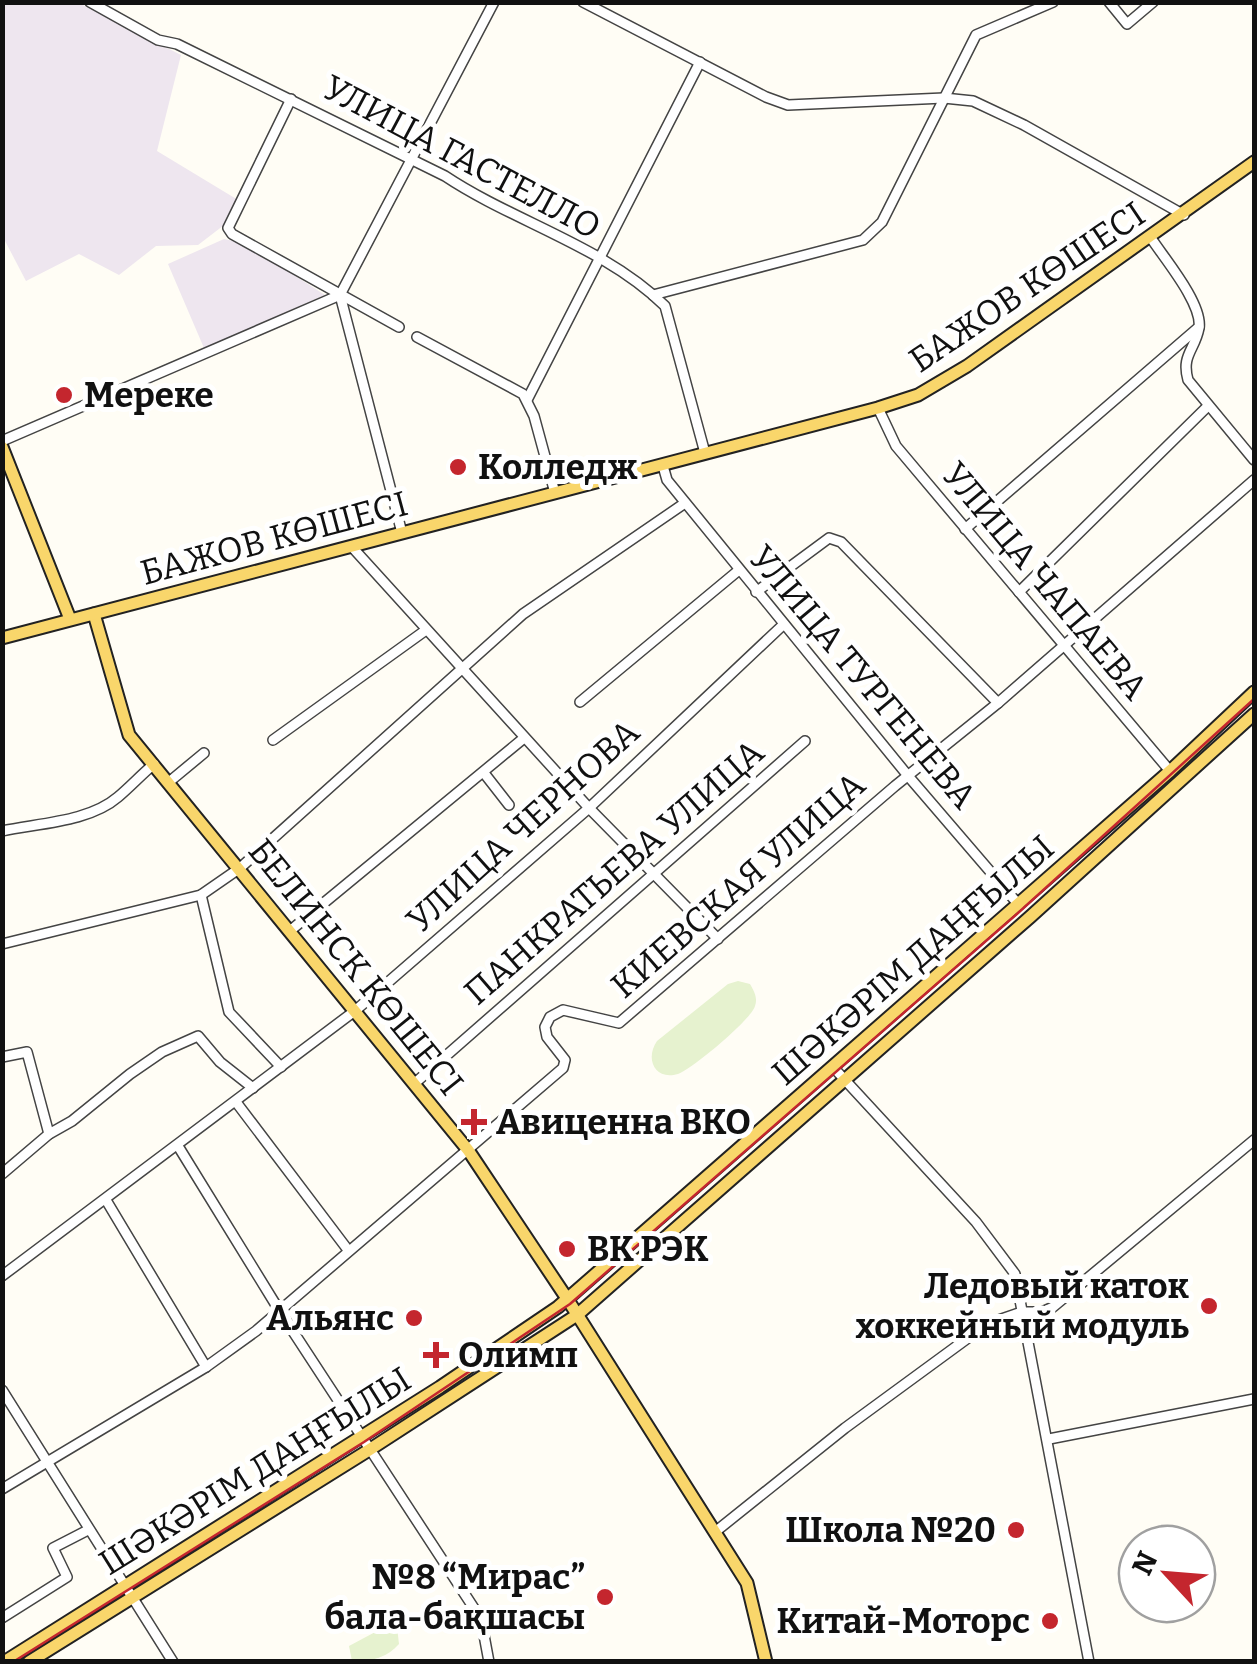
<svg xmlns="http://www.w3.org/2000/svg" width="1257" height="1664" viewBox="0 0 1257 1664" font-family="Bitter,serif">
<style>
.industrial{fill:#eee6ef}
.pitch{fill:#e6f2cf}
.lines{fill:none;stroke-linecap:round;stroke-linejoin:round}
.minor-casing{stroke:#444;stroke-width:12}
.major-casing{stroke:#222;stroke-width:15}
.minor{stroke:#fff;stroke-width:9}
.major{stroke:#f9d66b;stroke-width:11}
.tram{stroke:#c4262e;stroke-width:2.5}
.poi-dot{fill:#c4262e;stroke:#fff;stroke-width:4}
.labels{text-anchor:middle;dominant-baseline:central;stroke-width:10;stroke-linejoin:round;paint-order:stroke}
.street-label{font-size:35px;fill:#111;stroke:#fff}
.poi-label{font-size:35px;font-weight:bold;fill:#111;stroke:#fff;text-anchor:start}
</style>
<rect width="100%" height="100%" fill="#fffdf5"/>
<g class="industrial">
<path d="M2 3H79L181 55 157 151 238 200 228 222 198 245 156 246 119 275 79 254 26 281 3 237Z"/>
<path d="M224 239 238 242 258 252 325 295 204 348 168 264Z"/>
</g>
<g class="pitch">
<path d="M738 981 750 984C754 991 758 998 755 1006 752 1019 691 1070 678 1074 654 1081 645 1058 657 1041L728 984Z"/>
<path d="M397 1627 399 1644C387 1658 370 1662 352 1661L349 1646 379 1630Z"/>
</g>
<g class="lines">
<g class="minor-casing">
<g id="minor">
<path d="M90 2 158 40 177 44 445 176C514 222 604 246 665 306L705 453"/>
<path d="M583 2 766 97 788 105 944 98 973 101 1024 125 1184 215"/>
<path d="M1109 2 1127 24 1153 2"/>
<path d="M291 99 228 228 232 234 399 327"/>
<path d="M1151 238C1164 258 1203 304 1199 328 1195 350 1181 355 1188 380L1254 460"/>
<path d="M340 295 494 2"/>
<path d="M340 295 402 533"/>
<path d="M653 295 863 240 882 222 976 35 1053 2"/>
<path d="M417 337 523 394 534 416 555 493"/>
<path d="M527 400 700 62"/>
<path d="M878 408 896 446 1170 771"/>
<path d="M2 441 340 295"/>
<path d="M663 466 667 480 909 777 1019 905"/>
<path d="M965 529 1199 327"/>
<path d="M352 547 589 808 718 939"/>
<path d="M756 592 829 538 841 542 998 703"/>
<path d="M1019 592 1208 406"/>
<path d="M580 702 739 570"/>
<path d="M273 740 426 630"/>
<path d="M484 773 509 805"/>
<path d="M169 782 204 753"/>
<path d="M2 831C39 823 89 822 118 797 130 787 142 774 154 764"/>
<path d="M201 895 229 1012 281 1067"/>
<path d="M291 930 524 738"/>
<path d="M2 944 201 895 240 868 523 614 685 503"/>
<path d="M2 1057 27 1052 49 1134"/>
<path d="M833 1067 976 1222 1015 1274 1089 1662"/>
<path d="M415 1083 805 741"/>
<path d="M236 1102 348 1250"/>
<path d="M178 1146 279 1310 481 1619 489 1662"/>
<path d="M2 1174 49 1134 72 1121 130 1074 162 1052 198 1036 220 1062 253 1088"/>
<path d="M106 1200 206 1367"/>
<path d="M2 1276 356 1010 589 808 784 624"/>
<path d="M2 1390 173 1662"/>
<path d="M1049 1439 1254 1399"/>
<path d="M2 1489 206 1367 256 1331 563 1068 565 1060 547 1037 545 1027 550 1017 563 1010 619 1023 895 786 998 703 1254 480"/>
<path d="M715 1532 845 1428 987 1324 1022 1312H1042L1053 1307 1254 1140"/>
<path d="M2 1618 67 1577 53 1548 88 1530"/>
</g>
</g>
<g class="major-casing">
<g id="major">
<path d="M2 447 70 619"/>
<path d="M94 614 129 735 468 1150 568 1300 747 1583 766 1662"/>
<path d="M2 638 878 408 918 395 967 366 1254 162"/>
<path d="M4 1662 440 1387 558 1307 1170 771 1254 692"/>
<path d="M29 1662 369 1450 577 1315 1030 917 1254 714"/>
</g>
</g>
<use href="#minor" class="minor"/>
<use href="#major" class="major"/>
<path class="tram" d="M13 1662 364 1442 570 1304 1018 913 1254 699"/>
</g>
<g class="poi-dot">
<circle cx="64" cy="395" r="10"/>
<circle cx="458" cy="467" r="10"/>
<path d="M469 1107h10v10h10v10h-10v10h-10v-10h-10v-10h10z"/>
<circle cx="567" cy="1249" r="10"/>
<circle cx="1209" cy="1306" r="10"/>
<circle cx="414" cy="1318" r="10"/>
<path d="M431 1340h10v10h10v10h-10v10h-10v-10h-10v-10h10z"/>
<circle cx="1016" cy="1530" r="10"/>
<circle cx="605" cy="1597" r="10"/>
<circle cx="1050" cy="1621" r="10"/>
</g>
<g class="labels">
<g class="street-label">
<text transform="translate(462 157) rotate(28)">УЛИЦА ГАСТЕЛЛО</text>
<text transform="translate(1027 287) rotate(-34)">БАЖОВ КӨШЕСІ</text>
<text transform="translate(274 538) rotate(-15)">БАЖОВ КӨШЕСІ</text>
<text transform="translate(1045 581) rotate(50)">УЛИЦА ЧАПАЕВА</text>
<text transform="translate(863 677) rotate(50)">УЛИЦА ТУРГЕНЕВА</text>
<text transform="translate(523 826) rotate(-42)">УЛИЦА ЧЕРНОВА</text>
<text transform="translate(614 872) rotate(-41)">ПАНКРАТЬЕВА УЛИЦА</text>
<text transform="translate(738 885) rotate(-41)">КИЕВСКАЯ УЛИЦА</text>
<text transform="translate(913 960) rotate(-41)">ШӘКӘРІМ ДАҢҒЫЛЫ</text>
<text transform="translate(356 967) rotate(51)">БЕЛИНСК КӨШЕСІ</text>
<text transform="translate(255 1471) rotate(-32)">ШӘКӘРІМ ДАҢҒЫЛЫ</text>
</g>
<g class="poi-label">
<text x="84" y="395">Мереке</text>
<text x="478" y="467">Колледж</text>
<text x="496" y="1122">Авиценна ВКО</text>
<text x="587" y="1249">ВК РЭК</text>
<text x="1189" y="1286" text-anchor="end">Ледовый каток<tspan x="1189" dy="40">хоккейный модуль</tspan></text>
<text x="394" y="1318" text-anchor="end">Альянс</text>
<text x="458" y="1355">Олимп</text>
<text x="996" y="1530" text-anchor="end">Школа №20</text>
<text x="585" y="1577" text-anchor="end">№8 “Мирас”<tspan x="585" dy="40">бала-бақшасы</tspan></text>
<text x="1030" y="1621" text-anchor="end">Китай-Моторс</text>
</g>
</g>
<rect width="1257" height="1664" fill="none" stroke="#111111" stroke-width="10"/>
<g transform="translate(1167 1574) rotate(296)"><circle r="48" fill="#ffffff" stroke="#a0a0a0" stroke-width="2.5"/>
<path d="M0-8L18 38L0 25L-18 38Z" fill="#c4262e"/>
<text y="-15" font-size="28" font-weight="bold" text-anchor="middle" fill="#111111">N</text>
</g>
</svg>
